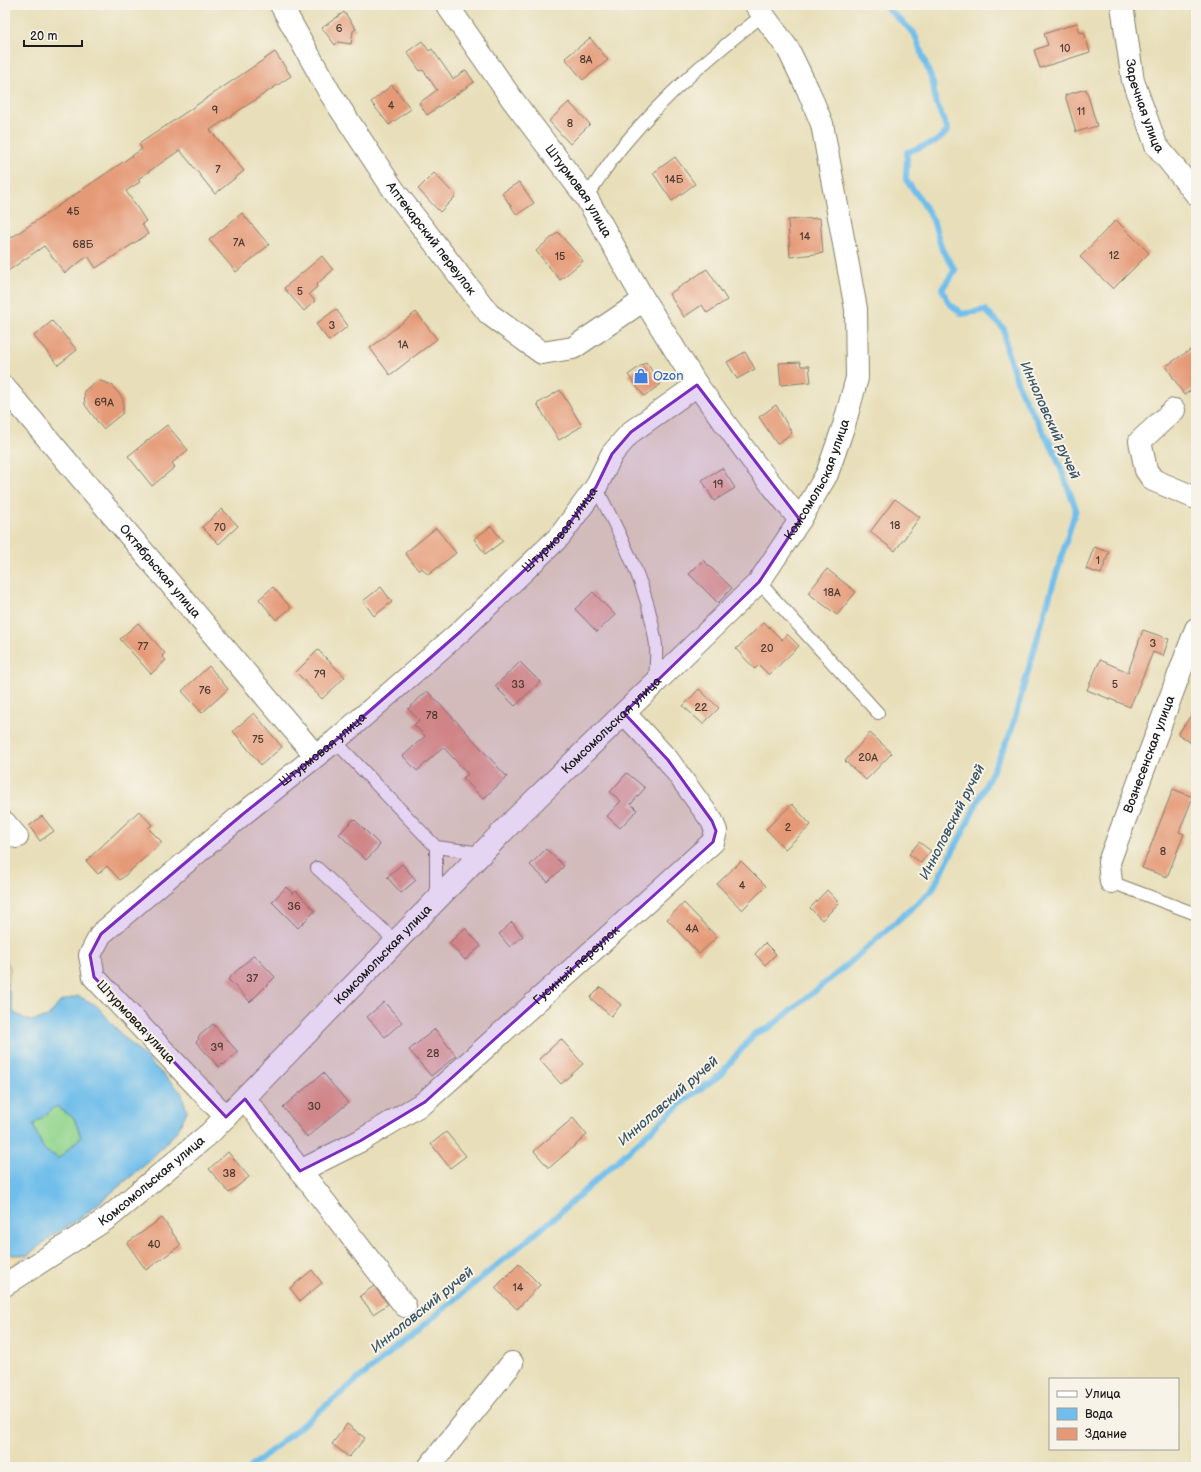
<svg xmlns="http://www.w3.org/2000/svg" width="1201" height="1472" viewBox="0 0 1201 1472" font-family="'Balsamiq Sans',sans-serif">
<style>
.green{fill:#93d68e;stroke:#587955}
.sand{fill:#eeda9e;stroke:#857b5d}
.water{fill:#70beeb;stroke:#466d84;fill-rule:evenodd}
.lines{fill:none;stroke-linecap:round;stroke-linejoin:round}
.stream{stroke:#70beeb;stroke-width:6}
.building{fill:#e59a77}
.lane-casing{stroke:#827e6b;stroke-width:14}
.street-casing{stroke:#827e6b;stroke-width:24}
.lane{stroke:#fff;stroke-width:12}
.street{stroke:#fff;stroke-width:22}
.marked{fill:#7b2cbf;fill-opacity:0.2;stroke:#7b2cbf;stroke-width:3;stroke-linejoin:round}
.labels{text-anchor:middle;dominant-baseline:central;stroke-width:4;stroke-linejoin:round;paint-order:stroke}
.number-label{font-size:11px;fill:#4e3c33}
.street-label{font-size:13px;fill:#1c1c1c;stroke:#f7f3e8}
.shop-label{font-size:13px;fill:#366cbe;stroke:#f7f3e8;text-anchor:start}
.water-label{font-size:14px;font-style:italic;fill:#395564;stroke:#f7f3e8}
</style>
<rect width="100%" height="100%" fill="#f7f3e8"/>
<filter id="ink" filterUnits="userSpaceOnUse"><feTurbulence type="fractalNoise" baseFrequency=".025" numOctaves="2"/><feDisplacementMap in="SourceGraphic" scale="8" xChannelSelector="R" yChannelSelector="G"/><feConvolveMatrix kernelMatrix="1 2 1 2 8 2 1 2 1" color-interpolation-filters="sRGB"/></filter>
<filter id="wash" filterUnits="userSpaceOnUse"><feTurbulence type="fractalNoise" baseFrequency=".012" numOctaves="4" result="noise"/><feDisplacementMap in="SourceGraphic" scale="16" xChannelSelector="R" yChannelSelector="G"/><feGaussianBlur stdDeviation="0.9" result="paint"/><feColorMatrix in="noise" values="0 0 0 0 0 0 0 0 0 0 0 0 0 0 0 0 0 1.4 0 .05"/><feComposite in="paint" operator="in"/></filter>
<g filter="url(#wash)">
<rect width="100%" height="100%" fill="#e8dfba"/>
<path class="green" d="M56 1106 74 1118 81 1137 59 1158 44 1150 33 1125Z"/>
<g class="sand">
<path d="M5 958 10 968 7 984 5 983Z"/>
<path d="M5 1250 10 1254 28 1255 5 1271Z"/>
</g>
<path class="water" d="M5 983 7 984 14 1013 30 1021 48 1017 60 1002 78 996 96 1005 120 1033 181 1092 187 1111 178 1130 146 1164 82 1217 53 1235 28 1255H10L5 1250ZM56 1106 74 1118 81 1137 59 1158 44 1150 33 1125Z"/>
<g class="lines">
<path class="stream" d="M251 1467 553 1219 686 1099 720 1075 755 1033 769 1028 846 966 932 890 963 832 1010 735 1043 618 1076 509 1054 451 1020 390 1007 351 1004 329 985 310 962 314 949 303 942 289 955 270 942 250 933 220 921 200 906 180 907 152 935 142 948 131 935 100 933 83 914 33 884 5"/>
</g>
<g id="blocks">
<g class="building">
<path d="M344 12 356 29 353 31 351 44 338 42 335 45 322 28Z"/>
<path d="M1077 23 1080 33 1084 32 1090 52 1040 68 1034 50 1048 45 1044 34Z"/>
<path d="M590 38 608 60 583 80 565 58Z"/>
<path d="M422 41 429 51 432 49 453 79 466 70 474 82 427 115 419 103 437 90 423 70 420 71 407 52Z"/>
<path d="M275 52 291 76 210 130 244 171 215 194 180 150 138 179 140 182 126 191 146 221 142 224 148 234 96 268 88 256 65 273 44 246 5 273V242L142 149 139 144Z"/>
<path d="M392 85 411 109 389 125 371 102Z"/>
<path d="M1086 89 1097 126 1076 132 1065 95Z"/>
<path d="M569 102 590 124 570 144 549 121Z"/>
<path d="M675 157 695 184 672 201 653 173Z"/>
<path d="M434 173 456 196 440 212 418 189Z"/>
<path d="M519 182 534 203 517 215 502 193Z"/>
<path d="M242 213 269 245 236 272 209 240Z"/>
<path d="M820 218 823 253 790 257 788 220Z"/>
<path d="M1116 220 1149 253 1113 289 1080 257Z"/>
<path d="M558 232 583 261 560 280 536 251Z"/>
<path d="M322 256 333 270 316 285 317 287 309 294 315 301 304 311 284 288Z"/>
<path d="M707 269 727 300 707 313 702 305 684 317 669 294Z"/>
<path d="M336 309 348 326 329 341 316 324Z"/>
<path d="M416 312 437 339 390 375 370 348Z"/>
<path d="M52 321 77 350 58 365 34 336Z"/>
<path d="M1196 346V387L1184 395 1166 366Z"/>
<path d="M745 352 755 369 737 379 727 362Z"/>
<path d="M646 362 661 384 644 396 628 375Z"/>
<path d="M800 362 801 366H809L811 382 781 385 779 363Z"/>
<path d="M98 380 112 385 123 399V413L103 429 85 405 84 391Z"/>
<path d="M560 390 582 426 559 440 537 404Z"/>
<path d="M776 405 792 433 777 444 759 417Z"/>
<path d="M167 425 188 450 172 463 175 467 152 486 128 456Z"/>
<path d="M722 468 735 488 714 501 702 480Z"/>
<path d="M895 499 920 517 895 551 870 532Z"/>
<path d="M222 509 238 526 219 544 202 527Z"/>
<path d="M491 526 503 541 485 554 474 539Z"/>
<path d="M436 528 456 553 428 575 422 568 419 571 405 553Z"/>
<path d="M1094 547 1109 552 1101 574 1086 569Z"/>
<path d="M703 560 732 588 718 603 689 574Z"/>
<path d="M827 569 856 592 837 615 808 593Z"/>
<path d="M273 587 291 608 276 620 259 599Z"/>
<path d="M381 587 392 602 374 616 363 601Z"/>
<path d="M593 592 615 615 597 632 575 609Z"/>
<path d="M764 622 782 640 787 634 799 646 769 675 759 665 755 669 736 649Z"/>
<path d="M138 623 165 653 162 656 166 660 151 674 120 639Z"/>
<path d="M1143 630 1169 639 1163 656 1153 652 1130 707 1087 690 1100 660 1128 672Z"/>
<path d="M318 650 345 677 322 699 296 672Z"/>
<path d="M520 662 540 682 515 706 495 686Z"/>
<path d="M209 666 228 689 202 713 182 691Z"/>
<path d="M699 689 719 708 703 724 683 706Z"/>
<path d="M427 691 458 723 507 777 483 799 463 778 468 774 443 747 417 771 403 756 425 736 414 725 419 720 408 709Z"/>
<path d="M1196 708V746L1178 734Z"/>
<path d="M254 713 282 747 261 765 233 731Z"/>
<path d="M870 733 892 753 866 780 845 761Z"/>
<path d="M627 773 645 788 631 804 637 810 620 828 607 816 621 801 610 792Z"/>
<path d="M1173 789 1193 797 1179 832 1184 834 1167 877 1142 868Z"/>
<path d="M792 804 811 825 785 849 766 829Z"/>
<path d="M139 811 152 825 148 828 162 842 120 880 107 866 98 874 86 861Z"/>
<path d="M42 816 54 831 40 841 29 826Z"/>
<path d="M354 819 380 845 366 860 339 834Z"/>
<path d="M919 842 931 851 921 863 909 854Z"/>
<path d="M546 849 564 866 548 882 530 865Z"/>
<path d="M741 861 766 886 742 910 717 884Z"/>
<path d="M402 864 416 880 401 893 387 877Z"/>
<path d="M286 887 293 894 296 891 315 911 298 928 272 902Z"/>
<path d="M827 890 839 903 822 920 810 908Z"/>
<path d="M684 903 717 937 699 954 667 919Z"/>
<path d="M512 922 523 936 510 947 499 934Z"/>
<path d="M465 928 481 946 465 960 449 943Z"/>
<path d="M765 943 776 954 765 965 755 954Z"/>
<path d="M254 955 275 977 250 1002 228 979Z"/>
<path d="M601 987 621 1005 611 1016 590 998Z"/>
<path d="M384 1002 402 1022 385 1037 367 1017Z"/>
<path d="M213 1024 238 1052 223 1065 222 1064 219 1067 196 1042 199 1039 198 1037Z"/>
<path d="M435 1029 456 1056 431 1076 409 1050Z"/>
<path d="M561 1039 583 1064 561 1084 539 1059Z"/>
<path d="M323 1073 348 1103 307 1137 283 1107Z"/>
<path d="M573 1118 587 1135 549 1168 534 1151Z"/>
<path d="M446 1132 466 1156 450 1168 431 1144Z"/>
<path d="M228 1152 249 1177 229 1193 209 1169Z"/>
<path d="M162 1218 181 1245 146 1270 127 1243Z"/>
<path d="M519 1264 540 1285 517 1309 495 1288Z"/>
<path d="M312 1270 322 1283 300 1301 290 1288Z"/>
<path d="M374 1286 388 1304 373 1314 360 1296Z"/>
<path d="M347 1424 365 1438 349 1457 332 1444Z"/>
</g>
</g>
</g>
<g filter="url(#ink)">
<use href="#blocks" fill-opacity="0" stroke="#827e6b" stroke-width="1"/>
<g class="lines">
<g class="lane-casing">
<g id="lane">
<path d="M586 197C599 179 611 159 626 142 666 94 713 54 763 15"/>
<path d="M596 487C620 535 648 586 655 639 658 653 655 668 655 682"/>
<path d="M759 582 878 713"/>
<path d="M335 741 436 847 482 853"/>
<path d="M436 847V899"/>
<path d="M317 868 396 942"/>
<path d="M1111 882 1196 914"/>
</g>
</g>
<g class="street-casing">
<g id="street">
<path id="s1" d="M281 5 330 93 393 189 489 314 542 353 573 348 644 300"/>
<path id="s2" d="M447 5 512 99 586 197 644 300 697 385 755 464 800 520"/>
<path id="s3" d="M1122 5 1133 81 1156 145 1196 194"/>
<path id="s4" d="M5 388 315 755"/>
<path d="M1174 410 1140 441 1146 470 1153 480 1196 498"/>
<path d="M5 823 17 837"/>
<path id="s5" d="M1111 882 1109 862 1196 629"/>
<path d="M245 1099 405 1306"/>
<path id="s6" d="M226 1117 94 977 90 955 101 934 243 814 335 741 460 632 560 536 596 487 612 454 631 432 697 385"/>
<path id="s7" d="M300 1171 360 1141 425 1102 713 842 716 831 712 821 668 760 624 713"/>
<path id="s8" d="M5 1285 108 1218 210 1133 515 819 759 582 800 520 827 474 844 425 857 378 856 309 822 124 808 90 788 49 756 5"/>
<path d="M429 1467 512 1363"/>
</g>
</g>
<use href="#lane" class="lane"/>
<use href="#street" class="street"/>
</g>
</g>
<path class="marked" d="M697 385 800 520 759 582 624 713 668 760 712 821 716 831 713 842 425 1102 360 1141 300 1171 245 1099 226 1117 94 977 90 955 101 934 243 814 335 741 460 632 560 536 596 487 612 454 631 432Z"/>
<defs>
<g id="shop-bare" transform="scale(1.2)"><path d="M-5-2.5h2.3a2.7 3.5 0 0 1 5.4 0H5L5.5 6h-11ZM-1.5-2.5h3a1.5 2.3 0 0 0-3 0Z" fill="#3f7fe0" stroke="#f7f3e8" stroke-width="2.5" paint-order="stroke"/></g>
</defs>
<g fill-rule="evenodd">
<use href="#shop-bare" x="641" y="376"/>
</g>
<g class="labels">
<g class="number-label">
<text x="339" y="28">6</text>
<text x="1065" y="48">10</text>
<text x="586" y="59">8А</text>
<text x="391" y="105">4</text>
<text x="215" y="110">9</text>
<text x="1081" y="111">11</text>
<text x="570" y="123">8</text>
<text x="218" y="169">7</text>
<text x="674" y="179">14Б</text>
<text x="73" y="211">45</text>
<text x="805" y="236">14</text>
<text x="239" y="242">7А</text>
<text x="83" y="244">68Б</text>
<text x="1114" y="255">12</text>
<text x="560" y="256">15</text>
<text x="300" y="291">5</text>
<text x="332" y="325">3</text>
<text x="403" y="344">1А</text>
<text x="104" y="402">69А</text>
<text x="718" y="484">19</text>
<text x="895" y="525">18</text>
<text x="220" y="527">70</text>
<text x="1098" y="560">1</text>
<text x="832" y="592">18А</text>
<text x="1153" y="643">3</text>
<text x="143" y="646">77</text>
<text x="767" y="648">20</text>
<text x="320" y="674">79</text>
<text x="518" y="684">33</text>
<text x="1115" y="684">5</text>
<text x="205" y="690">76</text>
<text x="701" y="707">22</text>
<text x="432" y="715">78</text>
<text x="258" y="739">75</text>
<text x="868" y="757">20А</text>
<text x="788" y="827">2</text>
<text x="1163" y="851">8</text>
<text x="742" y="885">4</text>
<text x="294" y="906">36</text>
<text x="692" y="928">4А</text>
<text x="252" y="978">37</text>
<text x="217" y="1047">39</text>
<text x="433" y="1053">28</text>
<text x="314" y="1106">30</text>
<text x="229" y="1173">38</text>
<text x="154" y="1244">40</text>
<text x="518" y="1287">14</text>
</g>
<g class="street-label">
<text stroke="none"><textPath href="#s3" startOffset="104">Заречная улица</textPath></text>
<text stroke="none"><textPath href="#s2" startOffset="228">Штурмовая улица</textPath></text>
<text stroke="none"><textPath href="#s1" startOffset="278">Аптекарский переулок</textPath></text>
<text stroke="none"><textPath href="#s8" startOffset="1152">Комсомольская улица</textPath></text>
<text stroke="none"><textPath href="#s6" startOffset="851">Штурмовая улица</textPath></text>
<text stroke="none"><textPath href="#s4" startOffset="240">Октябрьская улица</textPath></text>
<text stroke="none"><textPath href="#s8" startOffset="828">Комсомольская улица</textPath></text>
<text stroke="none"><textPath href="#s6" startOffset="527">Штурмовая улица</textPath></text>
<text stroke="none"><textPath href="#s5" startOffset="135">Вознесенская улица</textPath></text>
<text stroke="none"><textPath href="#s8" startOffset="504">Комсомольская улица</textPath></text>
<text stroke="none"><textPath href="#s7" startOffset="347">Гусиный переулок</textPath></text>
<text transform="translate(136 1022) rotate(47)">Штурмовая улица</text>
<text stroke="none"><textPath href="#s8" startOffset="180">Комсомольская улица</textPath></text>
</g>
<g class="shop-label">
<text x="653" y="376">Ozon</text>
</g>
<g class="water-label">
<text transform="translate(1050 420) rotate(66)">Инноловский ручей</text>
<text transform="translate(952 822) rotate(-63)">Инноловский ручей</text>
<text transform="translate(668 1101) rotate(-41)">Инноловский ручей</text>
<text transform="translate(422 1310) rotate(-39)">Инноловский ручей</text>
</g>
</g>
<rect width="1201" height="1472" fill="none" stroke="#f7f3e8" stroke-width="20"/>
<rect x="1049" y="1378" width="130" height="72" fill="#f7f3e8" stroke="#9f9d96"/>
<rect x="1057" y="1391" width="20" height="6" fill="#ffffff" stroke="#9f9d96"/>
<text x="1085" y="1398" font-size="12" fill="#1c1c1c">Улица</text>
<rect x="1057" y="1408" width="20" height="12" fill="#70beeb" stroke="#9f9d96"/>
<text x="1085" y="1418" font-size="12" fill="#1c1c1c">Вода</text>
<rect x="1057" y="1428" width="20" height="12" fill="#e59a77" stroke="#9f9d96"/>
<text x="1085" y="1438" font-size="12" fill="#1c1c1c">Здание</text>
<path d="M24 40v6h58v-6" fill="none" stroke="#1c1c1c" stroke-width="2"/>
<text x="30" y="40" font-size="12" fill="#1c1c1c" stroke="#f7f3e8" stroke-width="3" paint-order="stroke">20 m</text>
</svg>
